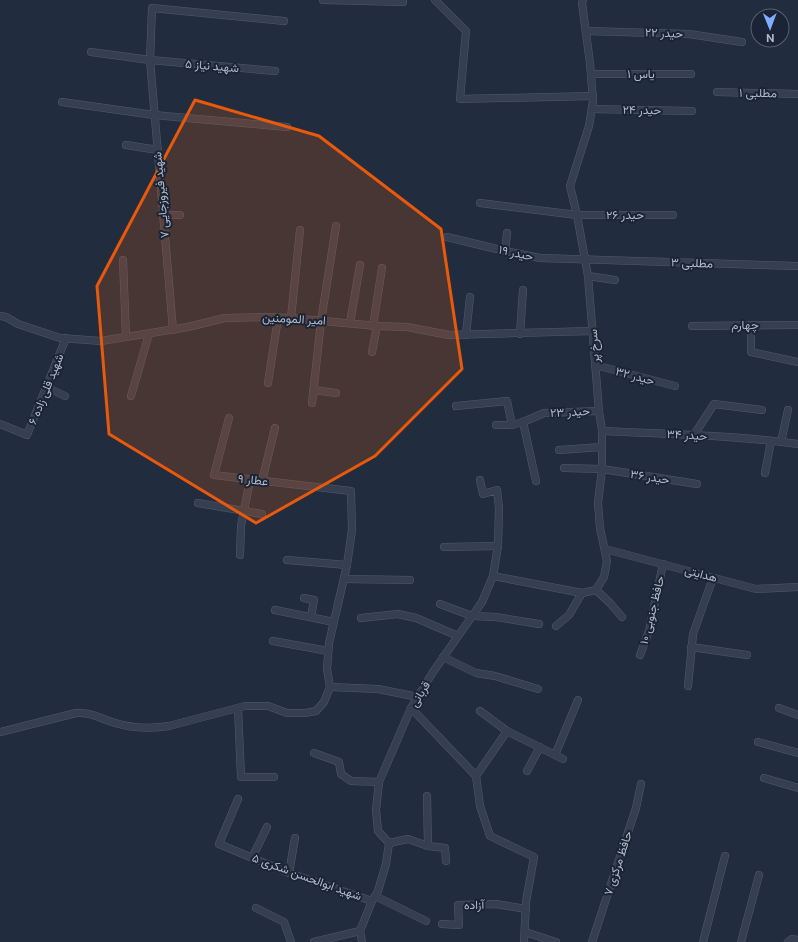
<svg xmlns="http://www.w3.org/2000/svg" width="798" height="942" viewBox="0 0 798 942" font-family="'Public Sans',Vazirmatn,sans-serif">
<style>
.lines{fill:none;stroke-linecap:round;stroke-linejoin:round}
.street-casing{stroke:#515a6a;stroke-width:8}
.street{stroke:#363f4f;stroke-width:7}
.marked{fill:#e8590c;fill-opacity:0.2;stroke:#e8590c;stroke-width:3;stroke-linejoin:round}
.labels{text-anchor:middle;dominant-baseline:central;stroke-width:4;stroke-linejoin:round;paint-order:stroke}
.street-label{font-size:12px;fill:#b1baca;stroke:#1b2434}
</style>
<rect width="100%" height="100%" fill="#212d3f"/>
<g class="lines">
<g class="street-casing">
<g id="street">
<path d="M323 0 403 2V0"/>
<path d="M435 0 466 31 460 99 593 96"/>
<path d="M586 31 689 34 742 42"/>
<path d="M91 52 150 60 275 71"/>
<path d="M591 74H691"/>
<path d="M717 92 798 94"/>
<path d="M62 102 154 115 287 127"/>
<path d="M592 109 692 111"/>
<path d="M126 145 158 150"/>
<path d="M480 203 577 215H673"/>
<path d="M163 215H180"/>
<path d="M447 237 505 251 540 258 798 266"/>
<path d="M505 251 507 233"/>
<path d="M123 260 126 337"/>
<path d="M588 276 615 280"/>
<path d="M0 316 6 317 18 324 60 338 101 341 188 327 225 318 266 317 291 318 377 326 407 327 449 335 593 331"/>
<path d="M291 318 300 230"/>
<path d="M350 323 360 265"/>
<path d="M751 325V352L798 362"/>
<path d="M373 326 382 268"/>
<path d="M692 326 798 325"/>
<path d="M173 330 150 60 152 8 284 21"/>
<path d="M520 334 523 290"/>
<path d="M466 335 470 297"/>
<path d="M372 352 377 326"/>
<path d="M595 365 675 386"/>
<path d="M268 383 278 318"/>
<path d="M46 387 65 396"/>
<path d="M313 390 336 393"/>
<path d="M131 396 149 334"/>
<path d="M312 403 321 321 336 226"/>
<path d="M456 406 507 401 512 425"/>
<path d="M523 422 536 481"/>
<path d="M0 424 27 435 66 338"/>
<path d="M496 425H512L523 422 544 413 599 411"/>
<path d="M602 431C667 434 734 435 798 444"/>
<path d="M694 435 714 404 762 410"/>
<path d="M781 442 788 410"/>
<path d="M559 450 602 447"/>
<path d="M564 468 602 469 697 484"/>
<path d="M765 473 771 441"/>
<path d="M262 481 275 428"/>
<path d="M198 503 262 514"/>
<path d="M444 547 498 546"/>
<path d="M605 549 756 589 798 587"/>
<path d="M240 555 241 526 250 480"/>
<path d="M287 560 347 565"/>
<path d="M493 576 582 593 596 590 604 577 607 561 600 528 598 503 602 469V431L599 411 588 276 577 215 570 186 589 126 593 101 590 63 582 3 583 0"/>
<path d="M344 579 410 580"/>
<path d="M596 590 610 603 622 617"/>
<path d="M304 598 314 600 311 617"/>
<path d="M440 604 472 616 496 617 539 624"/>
<path d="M275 610 334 622"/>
<path d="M361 618 398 614 416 618 458 636"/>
<path d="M556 626 569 615 582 593"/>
<path d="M273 641 328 651"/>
<path d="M691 647 747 655"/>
<path d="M640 655 649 631 663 564"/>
<path d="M443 657 476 673 495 676 538 689"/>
<path d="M688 686 693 634 713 578"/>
<path d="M330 687 378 689 418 697"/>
<path d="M238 708 241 777H274"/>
<path d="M411 708 476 776 480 806 490 836 534 857 526 902 524 942"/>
<path d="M779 708 798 715"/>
<path d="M480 711 507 731 563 759"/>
<path d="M0 732 76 713C90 712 99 718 112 722 130 728 150 729 169 726L245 706H268L287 713H305L316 711 324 702 330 687 327 669 329 643 347 565 352 530 351 491 214 475 229 418"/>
<path d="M758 742 798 753"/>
<path d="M314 753 339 762 341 774 351 781 379 782"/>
<path d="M555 755 578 700"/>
<path d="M527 771 540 747"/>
<path d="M476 776 507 731"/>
<path d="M764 778 798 788"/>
<path d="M427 796 428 846"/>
<path d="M238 799 219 844 289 873 372 901"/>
<path d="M389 843 408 839 428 846 445 848 446 861"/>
<path d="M252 858 267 827"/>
<path d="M289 873 295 838"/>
<path d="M375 896 426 921"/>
<path d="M256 908 284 922 291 942"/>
<path d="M442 924 459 925 458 905 496 904 526 909"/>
<path d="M525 932 556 942"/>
<path d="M314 942 360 931"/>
<path d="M362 942 360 931 372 901 378 891 386 864 389 843 378 831 376 810 379 782 411 708 433 672 482 602 493 576 498 546 499 508 497 490 483 494 480 480"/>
<path d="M592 942 636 808 641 784"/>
<path d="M703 942 725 856"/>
<path d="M741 942 759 875"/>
<path d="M788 942 792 939 798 940"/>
</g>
</g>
<use href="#street" class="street"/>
</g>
<path class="marked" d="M195 100 319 136 441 229 462 369 375 456 256 523 109 434 97 286Z"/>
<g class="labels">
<g class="street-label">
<text transform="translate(664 33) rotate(2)">حیدر ۲۲</text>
<text transform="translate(212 66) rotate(5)">شهید نیاز ۵</text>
<text x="641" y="74">یاس ۱</text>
<text transform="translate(758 93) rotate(1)">مطلبی ۱</text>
<text transform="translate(642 110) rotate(1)">حیدر ۲۴</text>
<text transform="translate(161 195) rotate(-95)">شهید فیروزجایی ۷</text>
<text x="625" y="215">حیدر ۲۶</text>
<text transform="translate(516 253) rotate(12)">حیدر ۱۹</text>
<text transform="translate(692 263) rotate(2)">مطلبی ۳</text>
<text transform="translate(294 319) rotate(3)">امیر المومنین</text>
<text x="745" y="325">چهارم</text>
<text transform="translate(594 346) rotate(-94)">سرخ پر</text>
<text transform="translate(635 376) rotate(15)">حیدر ۳۲</text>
<text transform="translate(46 389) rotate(-68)">شهید قلی زاده ۶</text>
<text transform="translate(570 412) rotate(-3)">حیدر ۲۳</text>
<text transform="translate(687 435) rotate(3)">حیدر ۳۴</text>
<text transform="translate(650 477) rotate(9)">حیدر ۳۶</text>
<text transform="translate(253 480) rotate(6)">عطار ۹</text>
<text transform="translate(701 574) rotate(15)">هدایتی</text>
<text transform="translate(652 610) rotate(-76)">حافظ جنوبی ۱۰</text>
<text transform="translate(420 694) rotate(-59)">قربانی</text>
<text transform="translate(618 863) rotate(-72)">حافظ مرکزی ۷</text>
<text transform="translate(307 877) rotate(20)">شهید ابوالحسن شکری ۵</text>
<text transform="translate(474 905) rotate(-1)">آزاده</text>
</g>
</g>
<g transform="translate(770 28) rotate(179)"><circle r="19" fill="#1b2434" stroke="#576070"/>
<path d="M0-3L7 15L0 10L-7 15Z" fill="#81adff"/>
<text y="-6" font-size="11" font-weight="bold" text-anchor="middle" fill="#b1baca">N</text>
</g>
</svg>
